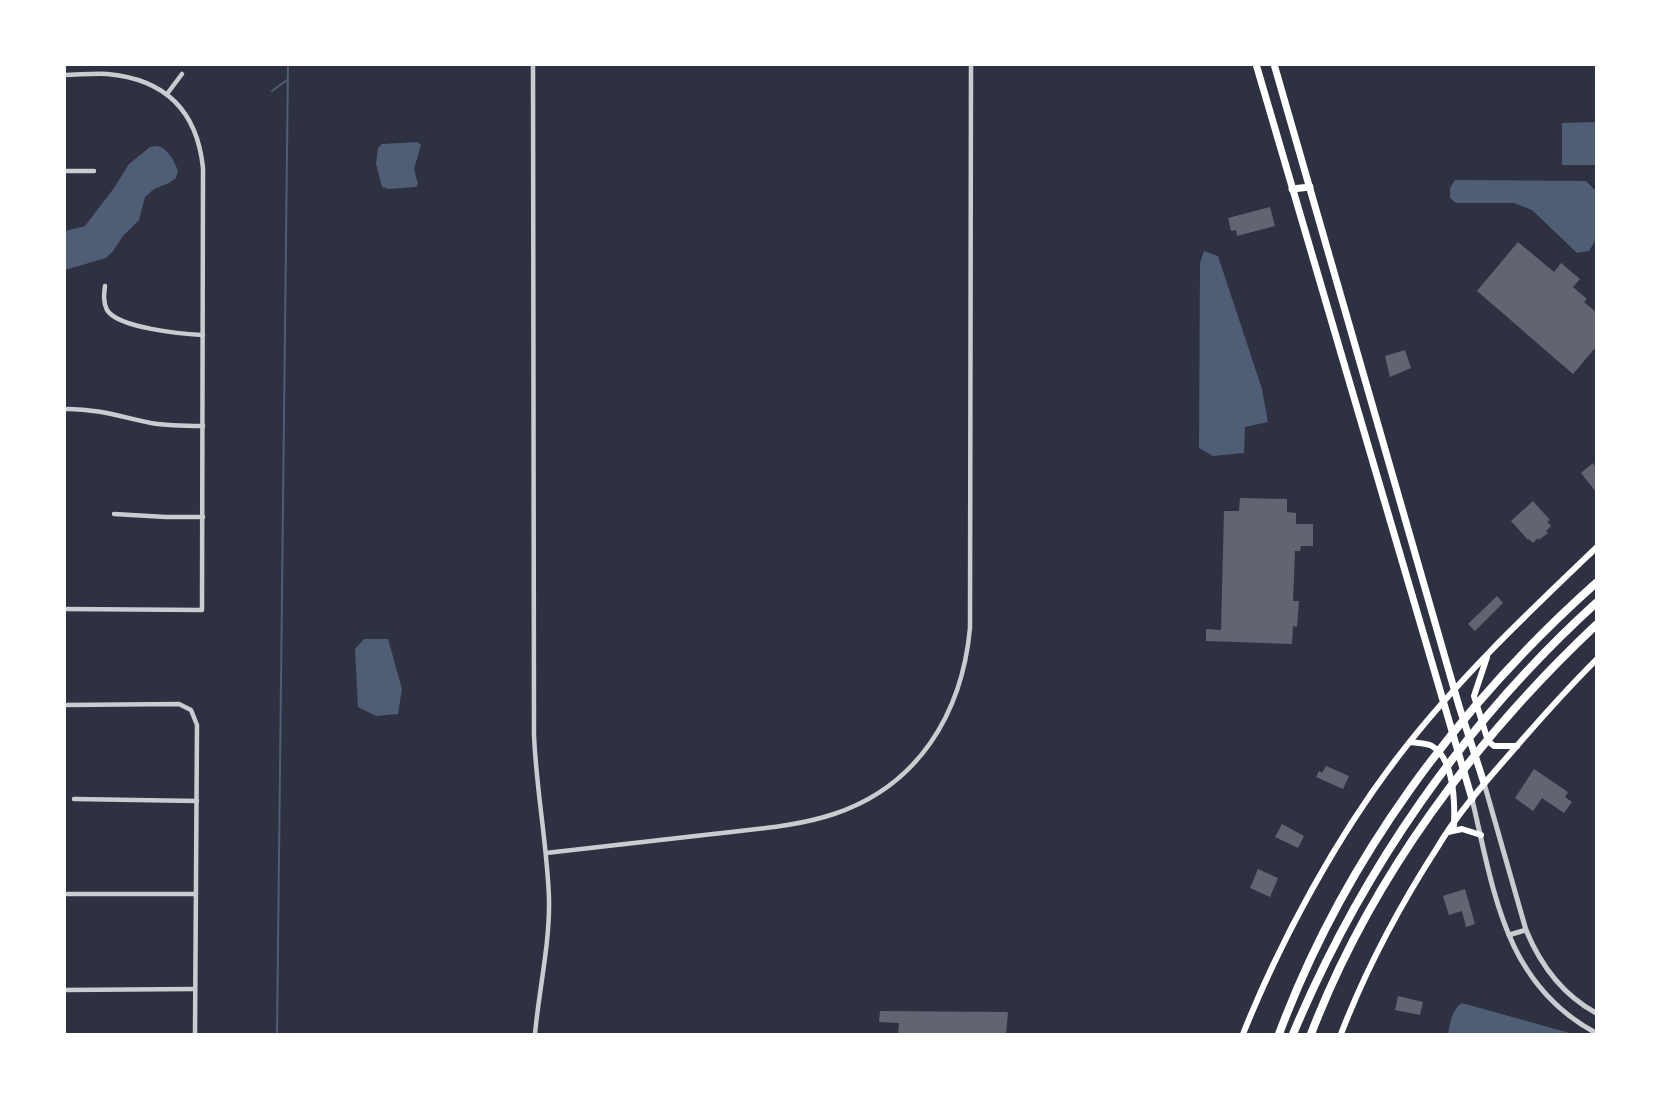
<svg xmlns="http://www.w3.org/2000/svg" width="1661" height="1099" viewBox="0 0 1661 1099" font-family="'Exo 2',sans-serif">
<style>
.water{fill:#4f5d75}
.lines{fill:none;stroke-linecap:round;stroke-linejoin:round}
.stream{stroke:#4f5d75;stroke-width:2}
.building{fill:#626471}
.minor{stroke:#caccd0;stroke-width:4.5}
.tertiary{stroke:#caccd0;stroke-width:5}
.secondary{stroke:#fff;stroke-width:6}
.primary{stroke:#fff;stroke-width:7}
.motorway{stroke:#fff;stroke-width:8}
</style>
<rect width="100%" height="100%" fill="#2d3142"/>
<g class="water">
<path d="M1596 122V165H1562V123Z"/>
<path d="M417 142 421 145 414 169 418 184 416 187 389 189 382 187 376 164 378 148 382 144Z"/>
<path d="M158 146C169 150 174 160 178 171L176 178 169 183 154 189 145 197 139 220 123 236 113 251 106 258 65 270V231L85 226 114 188 129 164 150 147Z"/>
<path d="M1455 180 1586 181 1595 190V241L1589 251 1577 253 1532 210 1514 203H1456L1450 198V188Z"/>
<path d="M1204 251 1218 256 1262 389 1268 422 1245 427 1244 453 1213 456 1199 448 1200 263Z"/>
<path d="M364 639H388L402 689 398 714 376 716 358 707 355 649Z"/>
<path d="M1462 1003 1573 1034H1448C1450 1023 1452 1009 1462 1003Z"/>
</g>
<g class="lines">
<g class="stream">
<path d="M272 91 287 80"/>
<path d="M277 1034 288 64"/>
</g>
</g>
<g class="building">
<path d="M1270 207 1275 226 1237 236 1236 230 1231 231 1228 218Z"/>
<path d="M1518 242 1554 272 1561 263 1580 279 1573 287 1587 299 1584 302 1596 312V347L1573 374 1477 291Z"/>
<path d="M1405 350 1411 368 1390 377 1385 356Z"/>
<path d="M1593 463 1596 468V492L1581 473Z"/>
<path d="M1240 498 1287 499V512L1296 513V524H1313V546H1301L1300 551H1295L1293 601H1299L1297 627 1293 626 1292 644 1206 641V629L1221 630 1224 511H1239Z"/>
<path d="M1533 501 1550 520 1547 522 1551 526 1546 531 1548 533 1539 540 1538 538 1533 543 1529 539 1528 540 1511 521Z"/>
<path d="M1497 596 1503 603 1475 631 1468 624Z"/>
<path d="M1326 766 1349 776 1343 789 1316 777 1319 771 1322 773Z"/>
<path d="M1534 769 1568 792 1565 797 1572 802 1564 813 1542 798 1533 811 1515 798Z"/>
<path d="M1282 824 1304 836 1298 848 1275 837Z"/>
<path d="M1258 869 1278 878 1270 897 1250 888Z"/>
<path d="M1465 889 1475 924 1466 927 1462 911 1449 915 1443 896Z"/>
<path d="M1398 996 1423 1002 1420 1015 1395 1010Z"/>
<path d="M880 1011 1008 1012 1006 1034H898L899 1023 879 1022Z"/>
</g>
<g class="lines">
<g class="minor">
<path d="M533 64 534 734C536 789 547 843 549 898 550 944 539 989 535 1034"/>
<path d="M64 75C78 75 93 73 107 74 164 79 197 110 203 168L202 610 64 609"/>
<path d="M167 94 182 74"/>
<path d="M64 171H94"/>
<path d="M105 286C104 294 103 302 107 310 118 328 182 334 203 335"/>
<path d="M64 409C95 408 122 417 151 423 168 426 185 426 203 426"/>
<path d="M114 514 166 517H203"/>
<path d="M64 705 179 704 191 710 197 725 195 1034"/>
<path d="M74 799 197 801"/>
<path d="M546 853C602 847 657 840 713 834 753 829 795 827 834 814 918 786 962 714 970 628L971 64"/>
<path d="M64 894H196"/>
<path d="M64 990 195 989"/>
</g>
<g class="tertiary">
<path d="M1484 783 1526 930C1540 964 1563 995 1596 1013"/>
<path d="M1472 799C1494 891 1504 984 1596 1033"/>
<path d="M1509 935 1526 930"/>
</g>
<g class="secondary">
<path d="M1487 657 1474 696 1488 741 1494 746H1517"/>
<path d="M1410 742C1416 743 1427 743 1432 746 1454 759 1455 802 1454 825"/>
<path d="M1448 832 1462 829 1481 835"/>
<path d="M1243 1034C1281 939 1338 834 1401 753 1459 678 1528 613 1596 548"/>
<path d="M1341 1034C1366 969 1399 907 1437 848 1459 811 1488 779 1516 747 1542 717 1568 688 1596 660"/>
</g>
<g class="primary">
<path d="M1256 64 1472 799"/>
<path d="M1274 64 1459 706 1484 783"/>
<path d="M1292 189 1310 187"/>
</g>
<g class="motorway">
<path d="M1279 1034C1344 860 1458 706 1596 583"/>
<path d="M1293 1034C1362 870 1464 723 1596 603"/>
<path d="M1311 1034C1371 878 1475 739 1596 625"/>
</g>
</g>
<rect width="1661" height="1099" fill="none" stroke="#ffffff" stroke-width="132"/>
</svg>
